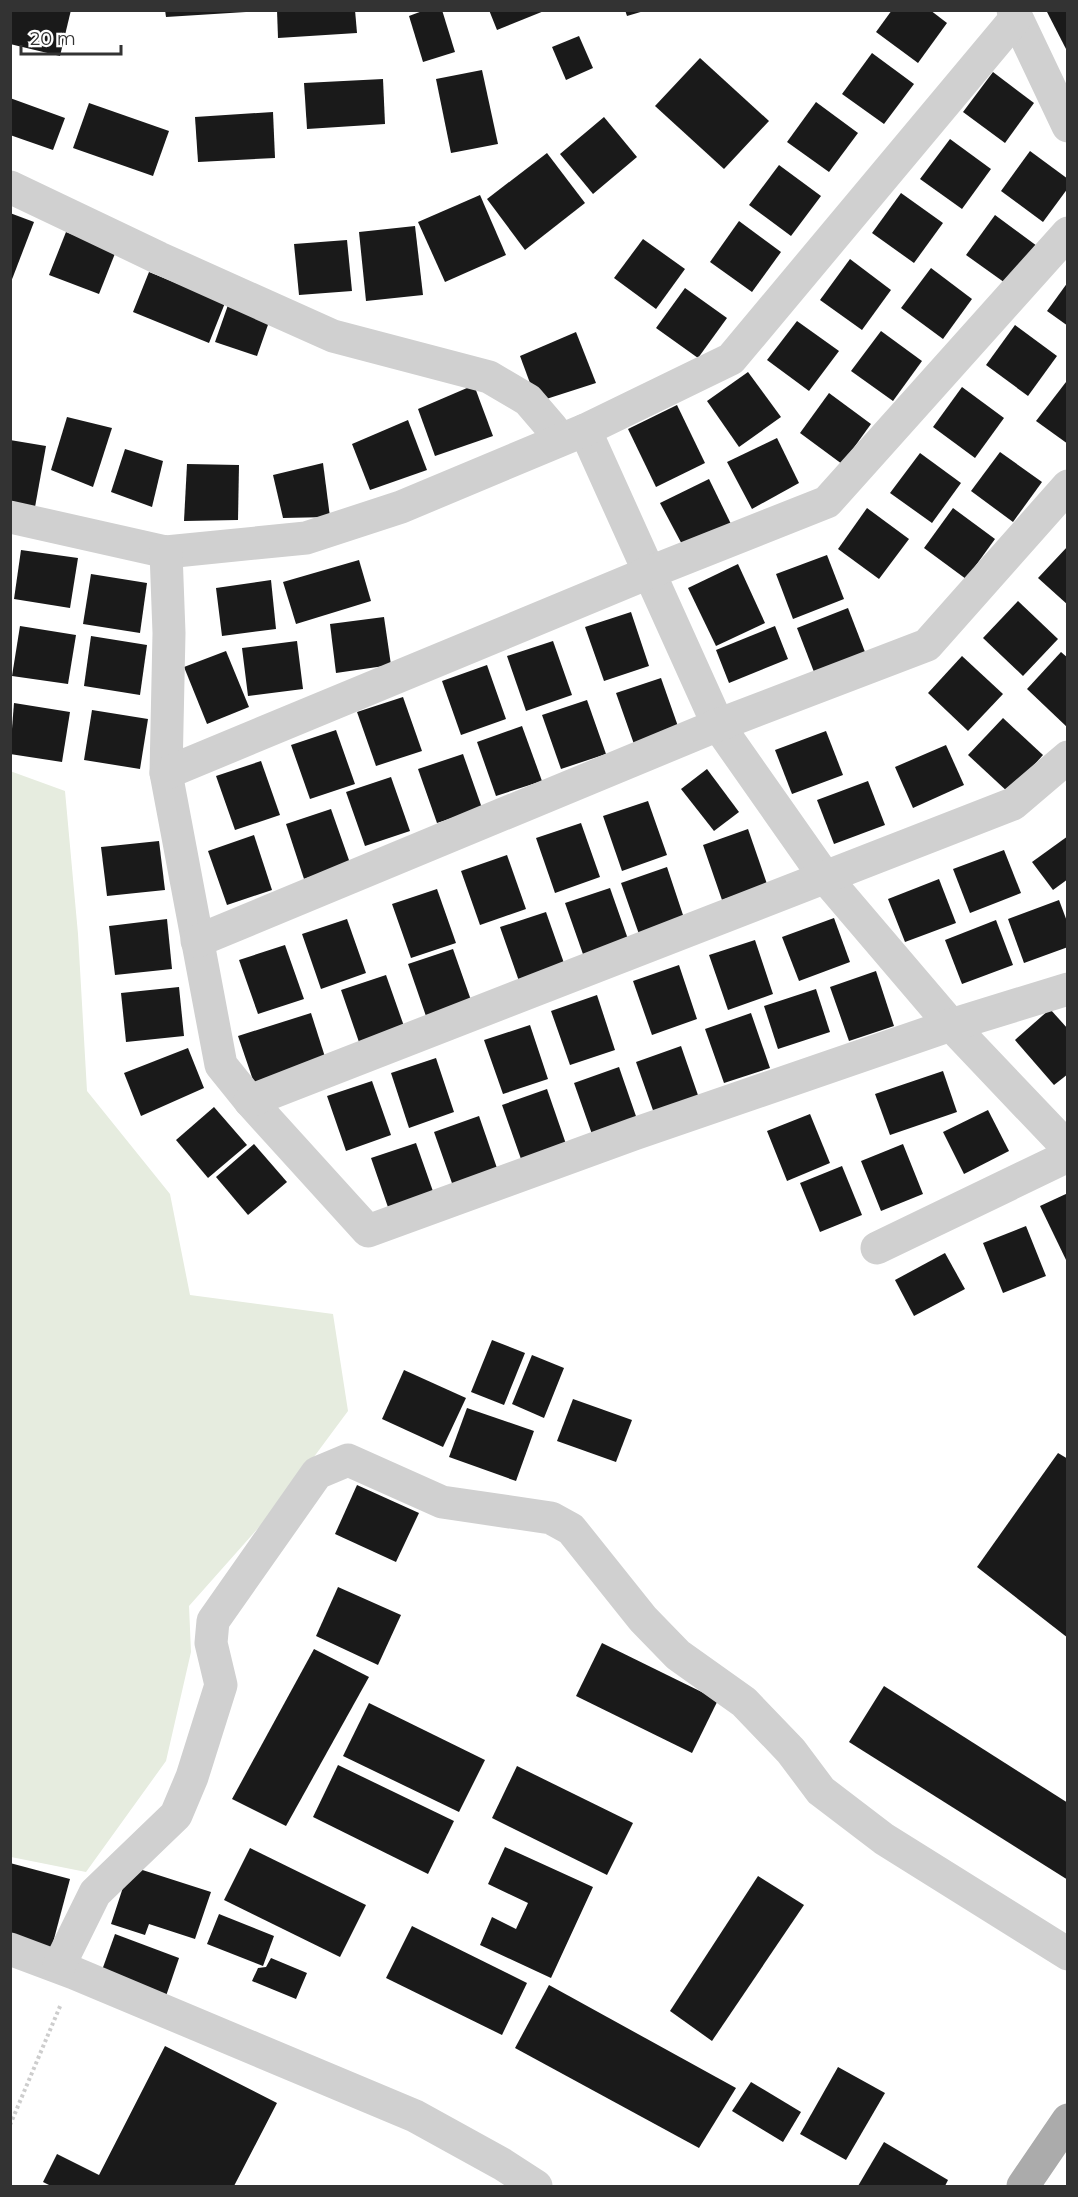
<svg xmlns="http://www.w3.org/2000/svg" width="1078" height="2197" viewBox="0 0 1078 2197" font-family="Montserrat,sans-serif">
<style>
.green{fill:#e6ecdf}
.building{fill:#1a1a1a}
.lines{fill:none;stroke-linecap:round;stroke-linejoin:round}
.path{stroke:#cdcdcd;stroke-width:4;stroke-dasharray:3 3;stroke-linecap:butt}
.minor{stroke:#d0d0d0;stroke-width:33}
.major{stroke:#ababab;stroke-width:33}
</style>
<rect width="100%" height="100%" fill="#fff"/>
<path class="green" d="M10 771 65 791 78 934 87 1091 170 1194 190 1295 333 1314 348 1411 276 1508 189 1606 191 1652 166 1761 86 1872 11 1857Z"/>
<g class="building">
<path d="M10 10H71L60 56 10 44Z"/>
<path d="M165 10H246V12L166 17Z"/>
<path d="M277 10H355L357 33 278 38Z"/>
<path d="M425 10H442L455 52 423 62 409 16Z"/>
<path d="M489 10H544V11L497 30Z"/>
<path d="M625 10H644V11L627 16Z"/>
<path d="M892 10H930L947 23 918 63 876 32Z"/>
<path d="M1046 10H1068V48L1066 49Z"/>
<path d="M579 36 593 68 566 80 552 47Z"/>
<path d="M872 53 914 84 884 124 842 94Z"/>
<path d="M700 58 769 121 724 169 655 106Z"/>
<path d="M482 70 498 144 451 153 436 79Z"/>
<path d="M993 72 1034 103 1005 143 963 112Z"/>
<path d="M383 79 385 124 307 129 304 83Z"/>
<path d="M10 98 65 118 53 150 10 135Z"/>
<path d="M816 102 858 133 829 172 787 142Z"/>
<path d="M89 103 169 131 153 176 73 148Z"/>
<path d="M273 112 275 158 198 162 195 117Z"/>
<path d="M604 117 637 157 593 194 560 154Z"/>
<path d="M950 139 991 169 962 209 920 179Z"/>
<path d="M1030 151 1068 179V188L1043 222 1001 191Z"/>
<path d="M547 153 585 203 525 250 487 199Z"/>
<path d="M779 165 821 196 791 236 749 205Z"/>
<path d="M901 193 943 223 914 263 872 233Z"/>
<path d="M480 195 506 255 445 282 418 222Z"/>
<path d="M10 213 34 222 11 282H10Z"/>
<path d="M995 215 1037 246 1008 285 966 255Z"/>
<path d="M739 221 781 252 752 292 710 262Z"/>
<path d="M415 226 423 295 366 301 359 232Z"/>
<path d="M66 232 116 251 99 294 49 275Z"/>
<path d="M643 239 685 269 656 309 614 278Z"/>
<path d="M347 240 352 291 299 295 294 244Z"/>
<path d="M850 259 891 290 862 330 820 300Z"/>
<path d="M931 268 972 299 943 339 901 308Z"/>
<path d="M149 272 225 303 209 343 133 312Z"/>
<path d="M1068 282V326L1047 311Z"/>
<path d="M685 288 727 318 698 358 656 328Z"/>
<path d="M228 305 270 319 257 356 215 342Z"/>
<path d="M797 321 839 351 809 391 767 360Z"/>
<path d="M1015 325 1057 356 1028 396 986 365Z"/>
<path d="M881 331 922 361 893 401 851 371Z"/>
<path d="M576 332 596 383 537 402 520 356Z"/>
<path d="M748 372 781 417 739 447 707 401Z"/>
<path d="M1066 382 1068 383V444L1036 421Z"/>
<path d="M474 385 493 436 435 456 418 409Z"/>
<path d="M962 387 1004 418 975 458 933 427Z"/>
<path d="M829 393 871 424 842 464 800 433Z"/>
<path d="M677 405 705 463 656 487 628 429Z"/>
<path d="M67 417 112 428 93 487 51 470Z"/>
<path d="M408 420 427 470 370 490 352 444Z"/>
<path d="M777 438 799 483 752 509 727 462Z"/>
<path d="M10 440 46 446 35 507 10 502Z"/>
<path d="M125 449 163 461 152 507 111 492Z"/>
<path d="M1000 452 1042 482 1013 522 971 491Z"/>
<path d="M920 453 961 483 932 523 890 493Z"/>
<path d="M323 463 330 517 283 518 273 475Z"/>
<path d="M187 464 239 465 238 520 184 521Z"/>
<path d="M709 479 731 524 685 550 660 503Z"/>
<path d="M867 508 909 539 879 579 838 549Z"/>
<path d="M953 508 995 539 966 579 924 548Z"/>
<path d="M1068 546V605L1038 578Z"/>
<path d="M21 550 78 558 70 608 14 599Z"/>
<path d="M827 555 844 599 793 619 776 574Z"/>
<path d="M359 560 371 601 296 624 283 582Z"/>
<path d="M738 564 765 623 716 646 688 588Z"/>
<path d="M91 574 147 583 140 633 83 624Z"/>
<path d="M271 580 276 629 222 636 216 588Z"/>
<path d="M1018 601 1058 639 1023 676 983 638Z"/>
<path d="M848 608 865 652 814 672 797 628Z"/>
<path d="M631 612 649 666 604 681 585 627Z"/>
<path d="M384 617 391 665 336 673 330 624Z"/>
<path d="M20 626 76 635 68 684 12 676Z"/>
<path d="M775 626 788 659 729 683 716 650Z"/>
<path d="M91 636 147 645 140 695 84 686Z"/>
<path d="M297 641 303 689 248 696 242 648Z"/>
<path d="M553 641 572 695 526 711 507 656Z"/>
<path d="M226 651 249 707 207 724 184 667Z"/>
<path d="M1061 652 1068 658V728L1027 689Z"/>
<path d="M962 656 1003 694 968 731 928 693Z"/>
<path d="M487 665 506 719 461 735 442 681Z"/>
<path d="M661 678 680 732 635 747 616 693Z"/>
<path d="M403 697 422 751 376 766 357 712Z"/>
<path d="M587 700 606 754 561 769 542 715Z"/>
<path d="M14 703 70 712 62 762 10 754Z"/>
<path d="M92 710 148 719 140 769 84 760Z"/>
<path d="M1003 718 1043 755 1009 793 968 755Z"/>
<path d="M522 726 542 781 496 796 477 742Z"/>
<path d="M336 730 355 784 310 799 291 745Z"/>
<path d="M826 731 843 775 792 794 775 750Z"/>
<path d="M946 745 964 785 913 808 895 767Z"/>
<path d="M463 754 482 808 437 823 418 769Z"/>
<path d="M261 761 280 815 235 830 216 776Z"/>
<path d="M707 769 739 812 714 831 681 789Z"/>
<path d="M391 777 410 831 365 846 346 792Z"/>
<path d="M868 781 885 825 834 844 817 800Z"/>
<path d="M648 801 667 855 622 871 603 816Z"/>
<path d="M331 809 350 863 304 879 286 824Z"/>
<path d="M581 823 600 877 555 893 536 838Z"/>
<path d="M748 829 767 884 722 900 703 845Z"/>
<path d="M254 835 272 890 227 905 208 851Z"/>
<path d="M1068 836V879L1053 890 1032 862Z"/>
<path d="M159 841 165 890 107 896 101 847Z"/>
<path d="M1004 850 1021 893 970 913 953 869Z"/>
<path d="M507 855 526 909 480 925 461 871Z"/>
<path d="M667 867 685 921 640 937 621 883Z"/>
<path d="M939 879 956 923 905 942 888 899Z"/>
<path d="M610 888 629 942 584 957 565 903Z"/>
<path d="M437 889 456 943 411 958 392 904Z"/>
<path d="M1059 900 1068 924V947L1024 963 1008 919Z"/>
<path d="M546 912 565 966 519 981 500 927Z"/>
<path d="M834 918 850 962 799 981 782 937Z"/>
<path d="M167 919 172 969 115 975 109 926Z"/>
<path d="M347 919 366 973 321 989 302 934Z"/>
<path d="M996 920 1013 965 962 984 945 940Z"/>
<path d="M755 940 773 994 728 1010 709 955Z"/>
<path d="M285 945 304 999 258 1014 239 960Z"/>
<path d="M453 949 472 1003 427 1019 408 964Z"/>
<path d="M679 965 697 1019 652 1035 633 981Z"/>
<path d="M876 971 894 1026 849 1041 830 987Z"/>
<path d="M386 975 405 1029 360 1045 341 990Z"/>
<path d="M179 987 184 1036 126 1042 121 993Z"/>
<path d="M816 989 830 1032 778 1049 764 1006Z"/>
<path d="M597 995 615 1050 570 1065 551 1011Z"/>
<path d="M1050 1009 1068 1029V1074L1054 1085 1015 1040Z"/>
<path d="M311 1013 326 1060 254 1083 238 1036Z"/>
<path d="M751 1013 770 1068 724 1083 705 1029Z"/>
<path d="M530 1025 548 1079 503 1094 484 1040Z"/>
<path d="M681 1046 700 1101 655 1116 636 1062Z"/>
<path d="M188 1048 204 1088 141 1116 124 1073Z"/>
<path d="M436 1058 454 1112 409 1128 391 1073Z"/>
<path d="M619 1067 638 1122 593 1137 574 1083Z"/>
<path d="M943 1071 957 1112 890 1135 875 1094Z"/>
<path d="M372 1081 391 1135 346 1151 327 1096Z"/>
<path d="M547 1089 566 1144 521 1159 502 1105Z"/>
<path d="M214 1107 247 1145 208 1178 176 1140Z"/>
<path d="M988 1110 1009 1151 964 1174 943 1132Z"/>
<path d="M810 1114 830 1163 787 1181 767 1131Z"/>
<path d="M479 1116 498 1171 453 1186 434 1132Z"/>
<path d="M416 1143 435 1197 390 1213 371 1158Z"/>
<path d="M254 1144 287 1182 248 1215 216 1177Z"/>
<path d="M903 1144 923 1194 881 1211 861 1161Z"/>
<path d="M842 1166 862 1215 820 1232 800 1183Z"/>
<path d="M1068 1193V1264L1040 1206Z"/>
<path d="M1026 1226 1046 1276 1003 1293 983 1243Z"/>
<path d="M945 1253 965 1289 914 1316 895 1280Z"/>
<path d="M492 1340 525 1353 504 1405 471 1392Z"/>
<path d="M532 1355 564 1368 544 1418 512 1404Z"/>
<path d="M404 1370 466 1398 443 1447 382 1419Z"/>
<path d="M573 1399 632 1420 616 1462 557 1441Z"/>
<path d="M467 1408 534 1431 516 1481 449 1457Z"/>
<path d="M1058 1453 1068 1459V1638L977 1567Z"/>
<path d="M357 1485 419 1513 396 1562 335 1534Z"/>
<path d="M338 1587 401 1615 378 1665 316 1636Z"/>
<path d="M602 1643 718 1700 692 1753 576 1696Z"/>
<path d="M314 1649 369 1677 286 1826 232 1799Z"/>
<path d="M884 1686 1068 1803V1880L849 1742Z"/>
<path d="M369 1703 485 1760 459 1812 343 1756Z"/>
<path d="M338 1765 454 1821 428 1874 313 1817Z"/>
<path d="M517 1766 633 1823 607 1875 492 1818Z"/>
<path d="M505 1847 593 1887 551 1978 480 1945 492 1917 516 1929 528 1903 488 1884Z"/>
<path d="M250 1848 366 1905 340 1957 224 1900Z"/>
<path d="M10 1863 70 1879 51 1950 10 1940Z"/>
<path d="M130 1866 211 1892 195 1939 149 1924 145 1935 111 1924Z"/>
<path d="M758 1876 804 1905 712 2041 670 2011Z"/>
<path d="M219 1914 274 1936 263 1966 207 1944Z"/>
<path d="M412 1926 527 1983 502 2035 386 1978Z"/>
<path d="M115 1934 179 1958 166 1996 101 1973Z"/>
<path d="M271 1958 307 1973 296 1999 252 1981 258 1968 266 1967Z"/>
<path d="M549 1985 736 2088 699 2148 515 2048Z"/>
<path d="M165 2046 277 2103 234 2186H51L43 2182 57 2154 99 2175Z"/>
<path d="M838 2067 885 2093 846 2160 800 2134Z"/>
<path d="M751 2082 801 2112 783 2142 732 2111Z"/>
<path d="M884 2142 948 2180 945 2186H858Z"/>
</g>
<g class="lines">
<path class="path" d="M10 2125 61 2004"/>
<g class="minor">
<path d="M1013 10 1068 126"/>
<path d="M10 187 159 258 333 336 489 377 528 400 552 428 557 441"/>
<path d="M585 430 718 725 824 876 951 1025 1068 1148"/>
<path d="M10 517 166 552 306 538 401 507 585 430 731 359 1016 18"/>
<path d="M166 552 169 633 166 773 221 1065 250 1101 368 1231 634 1134 951 1025 1068 989"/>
<path d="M166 773 648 573 827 502 1068 233"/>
<path d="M197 941 718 725 927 645 1068 486"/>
<path d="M250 1101 1013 804 1068 757"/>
<path d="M877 1248 1068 1156"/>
<path d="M10 1949 74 1973 415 2116 502 2164 536 2186"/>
<path d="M59 1966 95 1893 176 1815 192 1777 221 1685 211 1643 213 1621 317 1473 348 1460 442 1502 551 1518 571 1529 643 1619 678 1655 744 1702 791 1751 821 1791 884 1839 1068 1954"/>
</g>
<path class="major" d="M1023 2186 1068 2120"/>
</g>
<rect width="1078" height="2197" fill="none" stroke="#333333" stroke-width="24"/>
<path d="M21 45v9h100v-9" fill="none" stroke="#333333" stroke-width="3"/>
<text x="30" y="45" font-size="18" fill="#333333" stroke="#ffffff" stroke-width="4.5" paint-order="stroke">20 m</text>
</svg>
